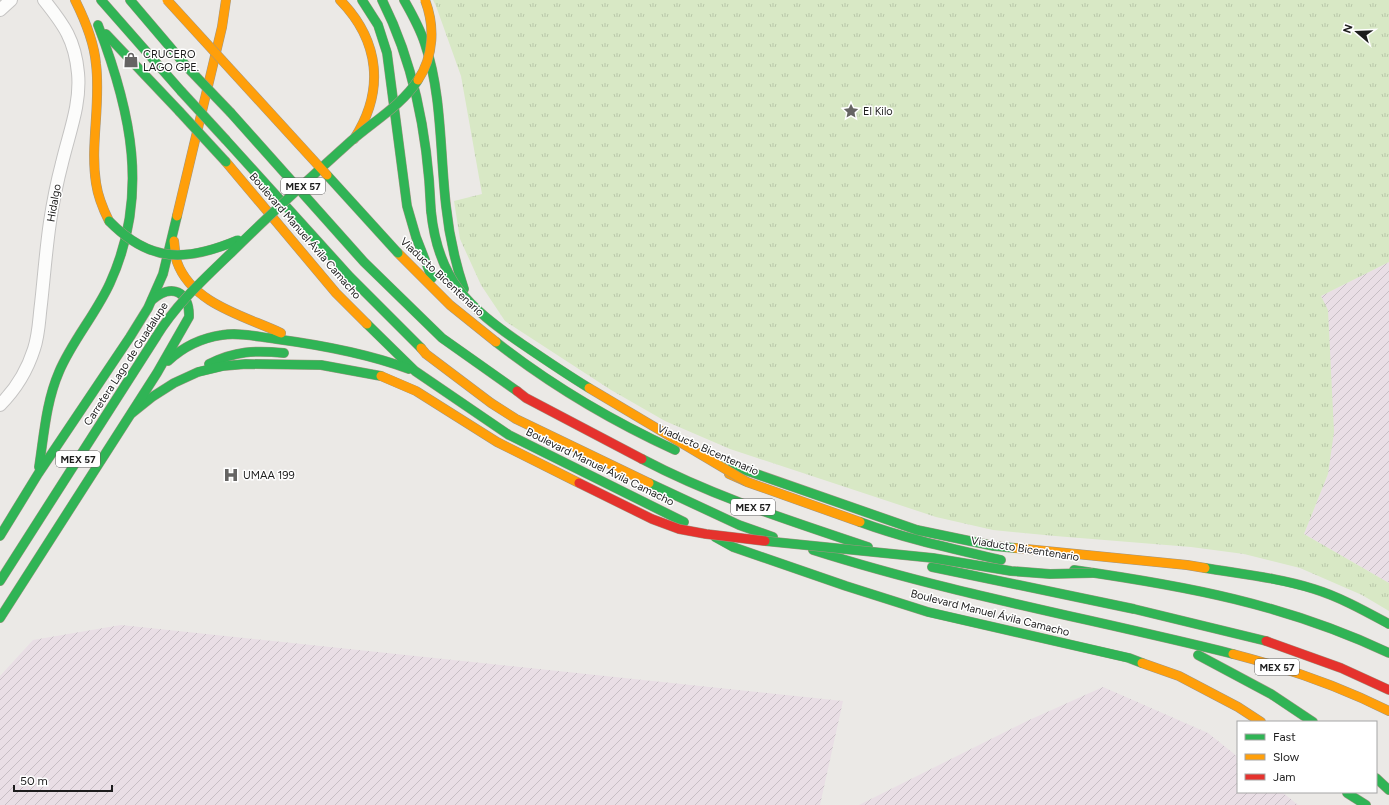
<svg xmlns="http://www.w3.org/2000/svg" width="1389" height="805" viewBox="0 0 1389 805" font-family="Figtree,sans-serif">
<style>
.industrial{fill:url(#industrial-furrows)}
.grass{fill:url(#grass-tufts)}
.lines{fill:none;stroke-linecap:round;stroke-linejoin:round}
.street-casing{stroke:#c4c3c2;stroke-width:14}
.fast-casing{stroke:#a19684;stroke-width:10}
.slow-casing{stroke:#a19684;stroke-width:10}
.jam-casing{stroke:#a19684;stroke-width:10}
.street{stroke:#fcfcfb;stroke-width:12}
.fast{stroke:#30b455;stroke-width:9}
.slow{stroke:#ff9f0a;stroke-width:9}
.jam{stroke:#e5322d;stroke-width:9}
.fast-bridge-casing{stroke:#a19684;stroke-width:10;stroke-linecap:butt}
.slow-bridge-casing{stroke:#a19684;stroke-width:10;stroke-linecap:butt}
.jam-bridge-casing{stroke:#a19684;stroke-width:10;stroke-linecap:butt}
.fast-bridge{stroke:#30b455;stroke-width:9}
.slow-bridge{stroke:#ff9f0a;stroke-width:9}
.jam-bridge{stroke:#e5322d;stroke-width:9}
.labels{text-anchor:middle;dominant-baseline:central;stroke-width:3;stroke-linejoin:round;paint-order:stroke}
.shield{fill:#fff;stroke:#616161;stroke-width:1}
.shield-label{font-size:10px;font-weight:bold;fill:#1d1d1d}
.poi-label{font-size:11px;fill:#1d1d1d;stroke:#fff;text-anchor:start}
.street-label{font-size:11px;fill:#1d1d1d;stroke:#fff}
</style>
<defs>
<pattern id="industrial-furrows" width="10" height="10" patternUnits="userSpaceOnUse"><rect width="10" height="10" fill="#e9dee5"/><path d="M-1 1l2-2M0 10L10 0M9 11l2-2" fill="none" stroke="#c7bec4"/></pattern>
<pattern id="grass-tufts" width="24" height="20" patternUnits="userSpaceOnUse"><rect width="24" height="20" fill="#d8e8c5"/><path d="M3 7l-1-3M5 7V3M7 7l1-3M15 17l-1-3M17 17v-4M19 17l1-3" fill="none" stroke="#b9c7a9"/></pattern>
</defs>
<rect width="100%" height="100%" fill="#ebe9e6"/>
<g class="industrial">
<path d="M1389 262V583L1304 534 1328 474 1321 296Z"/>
<path d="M121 625 843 701 820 805H0V676L33 640Z"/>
<path d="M1103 687 1208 733 1238 757V792H1282L1298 805H859L1027 721Z"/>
</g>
<path class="grass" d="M433 0H1389V262L1321 296 1328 310 1334 432 1328 474 1304 534 1389 583V611L1362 595 1300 568 1244 554 1191 547 1055 536 993 530 936 517 730 449 665 421 611 390 505 321 481 285 460 239 454 201 482 194 461 76 436 6Z"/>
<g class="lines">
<g class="street-casing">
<g id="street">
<path d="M0 10 11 0"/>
<path d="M0 405C16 389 27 371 34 349 39 334 39 319 41 304 44 277 46 249 50 222 53 202 57 182 62 163 69 133 81 104 78 73 75 40 64 25 44 0"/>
</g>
</g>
<g class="fast-casing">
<g id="fast">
<path d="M101 0 181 91"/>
<path d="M130 0 187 67"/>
<path d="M362 0 378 25 387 53 407 206 416 237 432 278"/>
<path d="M382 0C415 65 428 138 431 211"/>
<path d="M404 0C412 14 420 28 425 44 442 93 440 154 446 206 449 235 455 262 464 289"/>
<path d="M106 34 179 111"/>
<path d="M231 113 364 262 442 338 517 391"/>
<path d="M226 140 350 277 421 348"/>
<path d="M367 324 415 371 509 435 684 522"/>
<path d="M496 342C551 385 612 421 675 450"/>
<path d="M168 361C183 347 201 338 222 335 240 332 258 337 276 339 321 345 366 353 409 369"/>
<path d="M209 364C235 351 255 350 284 353"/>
<path d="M132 413 152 397 174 383 198 372 223 366 246 364 321 365 381 376"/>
<path d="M642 459C714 497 791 521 868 547"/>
<path d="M725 463 917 530 994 546 1015 548"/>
<path d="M39 467C44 435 46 402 59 372 72 341 96 314 110 283 150 195 131 111 98 25"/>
<path d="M649 483 739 525 773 537"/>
<path d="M860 522C906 539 954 549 1001 560"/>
<path d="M0 536 38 474 130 337 148 308 163 274 177 216"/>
<path d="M715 537 733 547 846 586 928 612 1129 658 1142 663"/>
<path d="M813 550C951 594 1093 619 1233 654"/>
<path d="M932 567 1134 609 1266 641"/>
<path d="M1205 568C1241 574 1279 578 1314 589 1340 597 1365 611 1389 624"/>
<path d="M1074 570C1186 586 1285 604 1389 653"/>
<path d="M0 581 156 337"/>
<path d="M0 618 157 373 189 317C190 291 171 283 152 300"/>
<path d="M1198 655 1271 694 1313 722"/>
<path d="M1376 778 1389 790"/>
<path d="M1347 793 1366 805"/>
</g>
</g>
<g class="slow-casing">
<g id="slow">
<path d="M75 0C85 20 94 41 96 64 101 104 90 144 96 183 98 197 103 209 109 221"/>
<path d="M340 0C380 41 385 91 354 139"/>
<path d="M226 162 336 293 367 324"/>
<path d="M177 216 222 27 226 0"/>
<path d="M174 241C175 248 175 256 177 262 192 304 245 316 281 333"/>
<path d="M398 253 450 305 496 342"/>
<path d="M421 348 426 354 491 403 516 419 649 483"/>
<path d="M729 474 747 482 860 522"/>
<path d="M1015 548 1187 565 1205 568"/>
<path d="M1233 654C1287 668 1339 686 1389 711"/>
<path d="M1142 663 1179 676 1238 707 1261 722"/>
</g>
</g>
<g class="jam-casing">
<g id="jam">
<path d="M517 391 526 398 642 459"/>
<path d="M1266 641 1341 668 1389 690"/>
</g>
</g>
<use href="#street" class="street"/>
<use href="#fast" class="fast"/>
<use href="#slow" class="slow"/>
<use href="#jam" class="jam"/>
<g class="fast-bridge-casing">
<g id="fast-bridge">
<path d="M187 67 231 113"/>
<path d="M181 91 226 140"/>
<path d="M179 111 226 162"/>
<path d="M327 175 398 253"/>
<path d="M431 211C438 280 468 307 522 344 544 359 566 374 589 388"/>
<path d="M109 221C150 263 186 262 238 240"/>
<path d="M156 337C176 304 205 278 233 251 271 213 311 177 351 141 374 121 402 105 418 80"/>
<path d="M765 541 933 558 1011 571 1050 574 1093 573"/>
</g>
</g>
<g class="slow-bridge-casing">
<g id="slow-bridge">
<path d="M167 0 327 175"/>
<path d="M418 80C434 56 435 26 425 0"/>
<path d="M381 376 416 391 497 442 579 483"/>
<path d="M589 388 747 482"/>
</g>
</g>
<g class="jam-bridge-casing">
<path id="jam-bridge" d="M579 483 652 519 679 529 706 534 765 541"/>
</g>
<use href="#fast-bridge" class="fast-bridge"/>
<use href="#slow-bridge" class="slow-bridge"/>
<use href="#jam-bridge" class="jam-bridge"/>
</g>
<defs>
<g id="shop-bare" transform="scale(1.2)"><path d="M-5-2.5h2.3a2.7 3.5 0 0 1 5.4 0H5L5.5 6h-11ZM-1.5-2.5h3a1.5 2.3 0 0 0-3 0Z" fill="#656463" stroke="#fff" stroke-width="2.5" paint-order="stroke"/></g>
<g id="sight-bare" transform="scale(1.2)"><path d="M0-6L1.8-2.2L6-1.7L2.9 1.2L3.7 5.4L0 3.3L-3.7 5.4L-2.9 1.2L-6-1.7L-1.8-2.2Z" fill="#656463" stroke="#fff" stroke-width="2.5" paint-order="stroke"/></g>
<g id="hospital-bare" transform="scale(1.2)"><path d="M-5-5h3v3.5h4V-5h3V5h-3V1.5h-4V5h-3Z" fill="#656463" stroke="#fff" stroke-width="2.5" paint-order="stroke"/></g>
</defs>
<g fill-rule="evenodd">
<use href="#shop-bare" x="131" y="60"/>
<use href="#sight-bare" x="851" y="111"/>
<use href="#hospital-bare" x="231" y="475"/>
</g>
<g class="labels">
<g class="shield">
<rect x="281" y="178" width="44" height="16" rx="3"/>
<rect x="56" y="451" width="44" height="16" rx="3"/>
<rect x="731" y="499" width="44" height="16" rx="3"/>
<rect x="1255" y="659" width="44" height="16" rx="3"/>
</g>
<g class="shield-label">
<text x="303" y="186">MEX 57</text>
<text x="78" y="459">MEX 57</text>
<text x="753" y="507">MEX 57</text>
<text x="1277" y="667">MEX 57</text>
</g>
<g class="poi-label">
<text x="143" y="54">CRUCERO<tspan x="143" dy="13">LAGO GPE.</tspan></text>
<text x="863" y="111">El Kilo</text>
<text x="243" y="475">UMAA 199</text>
</g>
<g class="street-label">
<text transform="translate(54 203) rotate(-80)">Hidalgo</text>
<text transform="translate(305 236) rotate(49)">Boulevard Manuel Ávila Camacho</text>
<text transform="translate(442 277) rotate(43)">Viaducto Bicentenario</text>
<text transform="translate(126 364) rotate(-57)">Carretera Lago de Guadalupe</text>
<text transform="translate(708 450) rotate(24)">Viaducto Bicentenario</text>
<text transform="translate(600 467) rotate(26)">Boulevard Manuel Ávila Camacho</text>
<text transform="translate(1025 549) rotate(9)">Viaducto Bicentenario</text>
<text transform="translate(990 613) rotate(14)">Boulevard Manuel Ávila Camacho</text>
</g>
</g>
<rect x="1237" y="721" width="140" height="72" fill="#ffffff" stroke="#a5a5a5"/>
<rect x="1245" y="734" width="20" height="6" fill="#30b455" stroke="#a5a5a5"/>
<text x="1273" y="741" font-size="12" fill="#1d1d1d">Fast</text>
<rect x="1245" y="754" width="20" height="6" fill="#ff9f0a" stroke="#a5a5a5"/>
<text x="1273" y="761" font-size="12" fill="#1d1d1d">Slow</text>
<rect x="1245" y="774" width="20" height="6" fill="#e5322d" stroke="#a5a5a5"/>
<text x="1273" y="781" font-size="12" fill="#1d1d1d">Jam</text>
<g transform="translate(1357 32) rotate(289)" stroke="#ffffff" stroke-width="3" paint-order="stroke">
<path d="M0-3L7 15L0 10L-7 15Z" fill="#1d1d1d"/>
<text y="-6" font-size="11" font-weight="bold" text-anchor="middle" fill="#1d1d1d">N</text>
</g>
<path d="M14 785v6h98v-6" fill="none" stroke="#1d1d1d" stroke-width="2"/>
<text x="20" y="785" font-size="12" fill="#1d1d1d" stroke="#ffffff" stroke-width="3" paint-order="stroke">50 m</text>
</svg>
